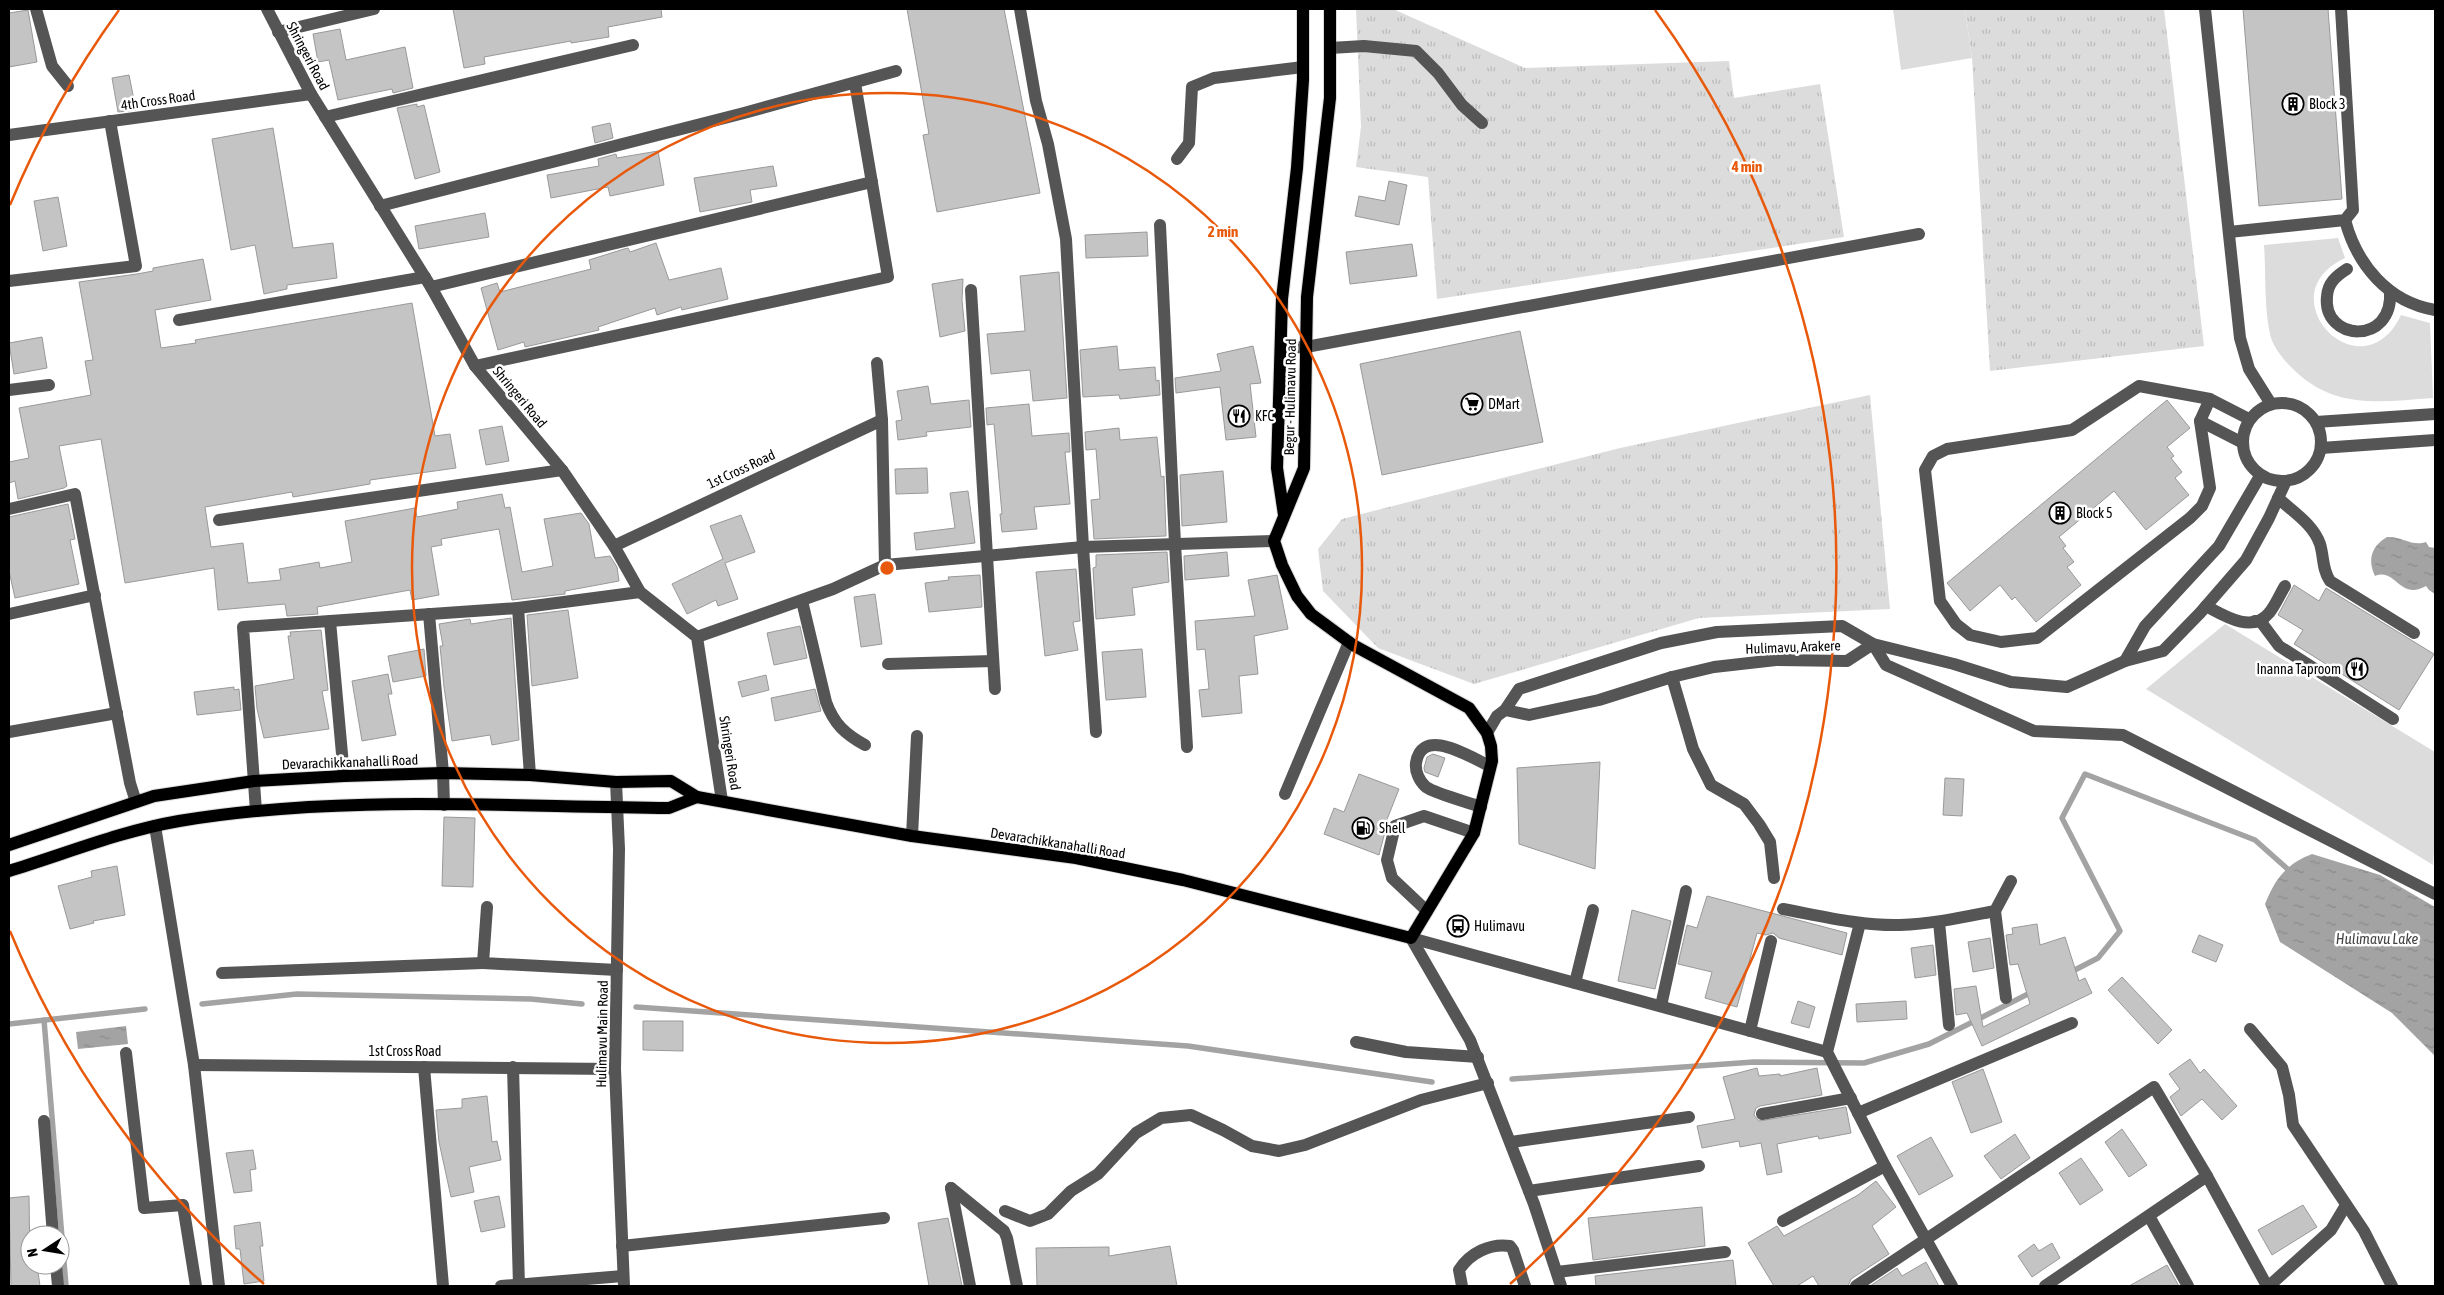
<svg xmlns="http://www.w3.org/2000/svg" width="2444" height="1295" viewBox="0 0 2444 1295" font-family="'Asap Condensed',sans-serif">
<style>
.grass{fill:url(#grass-tufts)}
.park{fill:#dcdcdc}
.water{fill:url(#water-ripples)}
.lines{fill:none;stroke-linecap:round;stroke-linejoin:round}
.stream{stroke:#a3a3a3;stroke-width:5.5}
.building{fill:#c4c4c4;stroke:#999}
.major-casing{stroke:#dbdbdb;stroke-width:14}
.minor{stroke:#555;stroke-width:12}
.major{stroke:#000;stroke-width:12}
.ring{fill:none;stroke:#e8590c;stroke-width:2.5}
.labels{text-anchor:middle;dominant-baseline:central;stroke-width:5;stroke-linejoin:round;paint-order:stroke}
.street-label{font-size:14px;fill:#000;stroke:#fff}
.poi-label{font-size:14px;fill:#000;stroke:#fff;text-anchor:start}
.water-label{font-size:15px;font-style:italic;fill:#444;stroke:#fff}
.centre{fill:#e8590c;stroke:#fff;stroke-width:2.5}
.ring-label{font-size:15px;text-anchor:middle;font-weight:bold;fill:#e8590c;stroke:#fff;stroke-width:5;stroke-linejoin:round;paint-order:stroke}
</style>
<defs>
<pattern id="grass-tufts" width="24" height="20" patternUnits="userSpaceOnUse" patternTransform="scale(1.25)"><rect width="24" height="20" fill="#dcdcdc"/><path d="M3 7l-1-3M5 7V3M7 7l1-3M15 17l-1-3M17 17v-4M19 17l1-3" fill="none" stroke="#bbb"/></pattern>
<pattern id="water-ripples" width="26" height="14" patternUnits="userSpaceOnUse" patternTransform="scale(1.25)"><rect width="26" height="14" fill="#a3a3a3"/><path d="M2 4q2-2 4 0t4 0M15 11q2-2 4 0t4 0" fill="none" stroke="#8b8b8b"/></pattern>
</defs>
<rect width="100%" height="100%" fill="#fff"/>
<g class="grass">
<path d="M1356 9H1393L1525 68 1729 61 1734 98 1820 84 1844 237 1437 299 1428 177 1356 167 1361 127Z"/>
<path d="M1965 9H2164L2204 346 1990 371 1972 58Z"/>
<path d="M1870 395 1890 609 1699 618 1474 684 1378 648 1323 591 1318 549 1342 519 1620 448Z"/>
</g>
<g class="park">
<path d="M1893 9H1965L1972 58 1901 70Z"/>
<path d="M2338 238 2345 258C2264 296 2362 397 2401 315L2430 323 2433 398C2378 402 2332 410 2290 366 2282 358 2272 345 2270 334 2264 307 2266 273 2264 245Z"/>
<path d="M2225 624 2435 752V837L2433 865 2146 689Z"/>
</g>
<g class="water">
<path d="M2387 537C2402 536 2412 547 2426 542L2429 547 2435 548V594L2429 590 2426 586C2399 601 2396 567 2375 576 2367 559 2372 546 2387 537Z"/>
<path d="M2312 854 2380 875 2435 907V1056L2392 1013 2280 942 2265 904C2275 879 2286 864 2312 854Z"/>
<path d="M126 1026 128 1044 78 1049 76 1032Z"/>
</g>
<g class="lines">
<g class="stream">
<path d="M2069 973 2098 958 2120 931 2062 818 2085 774 2255 840 2292 873"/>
<path d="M202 1004 297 994 531 999 582 1004"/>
<path d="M636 1007 1188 1046 1432 1082"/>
<path d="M44 1020 66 1286"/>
<path d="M9 1024 145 1009"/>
<path d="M1512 1079 1754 1062 1864 1063 1929 1044 2034 991"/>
</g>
</g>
<g class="building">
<path d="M453 9H661L662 17 608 27 609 37 571 43V41L484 57 485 64 464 68Z"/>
<path d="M907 9H1004L1040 193 937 212 923 135 929 134Z"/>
<path d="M2243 9H2328L2342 199 2259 206Z"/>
<path d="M28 10 37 62 9 67V13Z"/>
<path d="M340 29 346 60 405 47 413 88 393 93 392 89 338 100 329 60 318 62 313 34Z"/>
<path d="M129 75 136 110 118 112 112 78Z"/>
<path d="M417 104V107L424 105 440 172 415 179 397 108Z"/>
<path d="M610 123 613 138 595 143 592 127Z"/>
<path d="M273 128 293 248 333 243 337 278 287 285V289L264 294 255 245 231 250 212 139Z"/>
<path d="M658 151 664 185 610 196 608 187 551 198 547 175 599 166 598 159 616 154 617 158Z"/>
<path d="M773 166 777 186 750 190 752 202 700 212 694 178Z"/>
<path d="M1389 181 1407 185 1399 225 1355 216 1359 196 1385 201Z"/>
<path d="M58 197 67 246 43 251 34 201Z"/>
<path d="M485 213 489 237 419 249 415 226Z"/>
<path d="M1147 232 1148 256 1086 258 1085 235Z"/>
<path d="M656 243 669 280 721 268 728 299 682 310 681 307 657 315 655 308 598 327 599 330 525 347 524 342 498 350 481 288 497 283 500 292 591 269 589 260 624 249 628 248 630 252Z"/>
<path d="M1412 244 1417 276 1350 284 1346 252Z"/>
<path d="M203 259 211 300 155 310 161 348 196 343 195 340 412 303 435 436 450 434 456 468 370 480V484L293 497 292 492 205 507 211 547 243 543 248 583 281 580 279 569 319 562 320 568 352 562 345 521 415 508 417 517 458 509 457 502 502 494 505 508 510 507 522 572 553 566 544 519 581 513 589 524 595 558 610 556 617 567 619 581 565 591V594L512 600 499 529 441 539 442 545 431 547 439 595 412 600 410 590 317 607 318 614 287 616 285 604 218 610 214 568 125 583 101 439 59 446 67 486 64 488 18 499 15 481 9 483V462L29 458 19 408 91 395 85 361 93 360 79 282 137 274 153 271V268Z"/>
<path d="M1059 272 1067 398 1033 401 1030 370 991 374 987 334 1025 331 1020 276Z"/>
<path d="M963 279 962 300 965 331 940 337 932 284Z"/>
<path d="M1520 331 1543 442 1382 475 1360 364Z"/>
<path d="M42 337 47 368 14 374 9 343Z"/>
<path d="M1117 346 1119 370 1155 367 1156 381 1159 380 1160 395 1120 399 1119 395 1083 397 1080 350Z"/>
<path d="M1253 346 1261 383 1250 384 1256 437 1226 440 1220 387 1176 393 1175 378 1221 371 1217 354Z"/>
<path d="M928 386 931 404 969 400 971 427 926 432 927 436 898 440 896 421 902 420 897 391Z"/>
<path d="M2167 400 2190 428 2167 447 2174 456 2171 458 2182 472 2175 478 2189 495 2146 530 2114 491 2059 537 2066 546 2063 548 2074 562 2067 567 2081 585 2036 622 2015 597 2012 600 2000 585 1970 611 1947 583Z"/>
<path d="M1029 404 1032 436 1069 433 1070 452H1065L1070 504 1034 507 1037 529 1002 532 1000 514H1002L994 424 987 425 986 408Z"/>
<path d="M502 426 509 461 486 465 479 430Z"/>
<path d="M1119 428 1120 440 1157 437 1161 477 1164 476 1166 536 1094 539 1091 500 1100 499 1096 449 1086 450 1085 432Z"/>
<path d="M927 468 928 493 896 494 895 469Z"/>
<path d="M1223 471 1227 522 1182 526 1180 475Z"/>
<path d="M968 491 975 543 916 550 914 533 955 528 950 493Z"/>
<path d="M68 504 75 539 70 540 79 584 15 598 9 571V517Z"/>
<path d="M741 515 755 552 725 563 738 599 718 606 716 600 687 614 672 584 723 559 710 526Z"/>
<path d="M1167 552 1169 582 1132 588 1135 615 1096 619 1093 568 1096 567V555Z"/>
<path d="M1227 552 1229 576 1185 580 1184 556Z"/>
<path d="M1076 569 1080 621 1073 622 1078 650 1045 656 1036 572Z"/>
<path d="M980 575 982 607 929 612 925 583 949 580 948 577Z"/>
<path d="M1277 575 1288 629 1254 636 1258 674 1239 676 1242 713 1202 717 1199 690 1209 689 1205 649 1197 650 1195 621 1255 616 1248 580Z"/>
<path d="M2294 585 2319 601 2326 588 2434 654 2399 710 2294 644 2303 630 2278 615Z"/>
<path d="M875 594 882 644 861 647 854 597Z"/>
<path d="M568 610 578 678 532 686 527 615Z"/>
<path d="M511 618 519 740 492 745 490 735 452 741 444 687 440 646H443L439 624 470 619 471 624Z"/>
<path d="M800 626 807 658 774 665 767 633Z"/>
<path d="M321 630 328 690 322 691 329 729 264 738 257 709 255 686 294 679 288 636H291L290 632Z"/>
<path d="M424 649 426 676 393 682 388 656Z"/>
<path d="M1142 649 1146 697 1106 700 1102 652Z"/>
<path d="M388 674 392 694H388L396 735 362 741 352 681Z"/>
<path d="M766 675 769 690 742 697 738 682Z"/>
<path d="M234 687V690L239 689 241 710 197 715 194 692Z"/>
<path d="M815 689 821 711 775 721 771 698Z"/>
<path d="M1433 754 1445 758 1438 777 1425 772 1424 768 1427 757Z"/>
<path d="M1600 762 1595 869 1519 844 1517 768Z"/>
<path d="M1359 774 1399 789 1384 827 1386 828 1379 855 1324 834 1334 808 1344 812Z"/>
<path d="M1945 778 1964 779 1962 816 1943 815Z"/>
<path d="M444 817 475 818 473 887 442 886Z"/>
<path d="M117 866 125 915 93 921 94 923 70 929 58 886 92 877 91 871Z"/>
<path d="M1707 896 1847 933 1842 955 1779 938 1773 933 1766 935 1757 933 1737 1007 1705 998 1712 972 1678 964 1687 925 1697 928Z"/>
<path d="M1632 910 1671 921 1655 989 1618 981Z"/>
<path d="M2037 924 2040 945 2065 937 2079 981 2085 978 2092 993 1982 1046 1967 1013 1956 1015 1954 989 1976 986 1983 1027 2030 1004 2018 964 2010 965 2006 935 2013 934 2012 928Z"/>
<path d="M2199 935 2223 945 2216 962 2192 952Z"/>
<path d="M1990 938 1994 968 1973 972 1968 942Z"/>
<path d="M1933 945 1936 975 1915 978 1911 948Z"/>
<path d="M2122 977 2172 1030 2158 1044 2108 990Z"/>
<path d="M1798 1001 1815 1007 1809 1028 1791 1023Z"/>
<path d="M1906 1001 1907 1019 1857 1022 1856 1004Z"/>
<path d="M643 1021H683V1051L643 1050Z"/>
<path d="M2190 1059 2200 1073 2204 1069 2237 1106 2222 1120 2202 1099 2181 1116 2170 1097 2180 1089 2169 1074Z"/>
<path d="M1757 1068 1759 1076 1780 1074V1076L1817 1068 1822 1095 1760 1106 1756 1108 1754 1115 1759 1121 1846 1107 1851 1133 1819 1139 1818 1136 1777 1144 1782 1172 1767 1175 1761 1143 1740 1147 1739 1141 1702 1148 1697 1126 1735 1119 1723 1077Z"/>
<path d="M1983 1069 2002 1122 1971 1133 1952 1082Z"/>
<path d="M487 1096 492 1142 497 1141 501 1160 469 1167 474 1192 451 1197 439 1142 436 1110 462 1108V1099Z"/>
<path d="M2122 1129 2147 1165 2129 1177 2105 1142Z"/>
<path d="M2015 1134 2030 1158 2001 1179 1984 1156Z"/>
<path d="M1931 1137 1953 1176 1919 1195 1897 1156Z"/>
<path d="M253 1150 256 1169 250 1170 252 1191 234 1193 226 1153Z"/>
<path d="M2081 1158 2103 1190 2080 1205 2059 1173Z"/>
<path d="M1876 1181 1896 1207 1872 1226 1889 1254 1851 1279 1848 1286H1819L1813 1276 1797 1286H1774L1748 1243 1777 1226 1784 1236 1858 1195Z"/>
<path d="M29 1196 30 1265H37L40 1286H11L9 1198Z"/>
<path d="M499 1196 505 1227 481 1232 474 1201Z"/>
<path d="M2303 1205 2317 1227 2272 1255 2258 1230Z"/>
<path d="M1702 1207 1705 1246 1593 1260 1588 1218Z"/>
<path d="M948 1218 962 1286H929L918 1223Z"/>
<path d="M260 1222 263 1246H260L264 1281 244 1284 240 1249H236L234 1226Z"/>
<path d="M2052 1243 2060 1258 2032 1277 2018 1256 2034 1244 2039 1251Z"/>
<path d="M1170 1246 1177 1286H1037L1036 1248 1109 1247V1256Z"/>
<path d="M1733 1260 1736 1286H1596L1595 1276Z"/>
<path d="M1926 1262 1939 1286H1870L1897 1268 1902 1276Z"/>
<path d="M2167 1265 2179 1286H2129Z"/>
</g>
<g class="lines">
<g class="major-casing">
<g id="major">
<path d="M1284 515 1277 468 1282 299 1297 168 1303 80V9"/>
<path d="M9 845 154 796 254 781 344 776 443 773 530 775 616 782 671 781 697 797 912 836 1076 858 1183 880 1411 938 1474 833 1492 761 1491 746 1487 733 1469 708 1353 645 1311 614 1297 596 1282 565 1274 541 1304 468 1307 297 1330 98V9"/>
<path d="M9 871C65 854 121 831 179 821 340 794 506 807 669 808L697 797"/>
</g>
</g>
<g class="minor">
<path d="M36 9 52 66 68 86"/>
<path d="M267 9 311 94 431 287 475 366 562 470 614 546 640 592 697 637 722 801"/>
<path d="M1020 9 1036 101 1048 144 1066 239 1083 547 1096 732"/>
<path d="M2205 9 2240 338 2249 369 2271 404"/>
<path d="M278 32 374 9"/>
<path d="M1330 48 1364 46 1416 51 1438 73 1462 105 1482 123"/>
<path d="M325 117 633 45"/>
<path d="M9 135 311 94"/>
<path d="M1177 159 1189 143 1192 87 1214 78 1303 67"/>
<path d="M380 206 744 113 896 71"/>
<path d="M2345 220C2357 265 2388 302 2435 310"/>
<path d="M1160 225 1175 544 1187 747"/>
<path d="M2229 232 2345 220 2353 210 2341 9"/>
<path d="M2347 269C2336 276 2328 283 2327 296 2322 342 2394 346 2390 291"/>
<path d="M9 281 136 266 110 121"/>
<path d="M431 287 872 182"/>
<path d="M971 290 995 689"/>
<path d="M179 320 425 277"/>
<path d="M1281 348 1306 347 1919 234"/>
<path d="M877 363 882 420 885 565"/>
<path d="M475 366 888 277 855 83"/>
<path d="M9 390 49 385"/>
<path d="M2210 399 2139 386 2072 430 1947 449 1933 456 1925 470 1940 601 1956 624 1970 635 2001 642 2037 638 2190 518 2202 506 2210 488 2200 421 2210 399 2249 419"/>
<circle cx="2282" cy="442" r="39"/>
<path d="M2200 421 2243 443"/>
<path d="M2316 422 2435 414"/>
<path d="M2321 448 2435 440"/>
<path d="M2278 498C2293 512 2313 524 2320 544 2324 557 2322 569 2330 581L2414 633"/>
<path d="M9 509 75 494 130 783 136 802"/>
<path d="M219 520 562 470"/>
<path d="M614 546 882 420"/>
<path d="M802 601 826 702C834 724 845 734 865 745"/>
<path d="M2206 606C2223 615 2252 634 2269 613 2275 606 2280 594 2285 586"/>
<path d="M518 608 530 775"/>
<path d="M9 614 95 595"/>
<path d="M429 614 443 773 444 805"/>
<path d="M330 621 344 776"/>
<path d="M2255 621 2261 622 2279 646 2393 719"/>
<path d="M697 637 833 589 885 565 1083 547 1274 541"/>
<path d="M1873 644 1886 665 2034 731 2123 735 2435 894"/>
<path d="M2125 661 2145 626 2219 546 2260 476"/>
<path d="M888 664 993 661"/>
<path d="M1672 677 1693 749 1711 785 1744 804 1759 824 1770 842 1774 878"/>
<path d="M1505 710 1529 715 1599 700 1672 677 1714 667 1776 660 1847 661 1873 644"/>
<path d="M9 732 117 713"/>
<path d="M1487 733 1497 716 1505 710 1519 689 1661 643 1717 632 1842 626 1873 644 1954 664 2011 682 2067 687 2125 661 2163 651 2200 613 2246 560 2269 518 2285 483"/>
<path d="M616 782 619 849 615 1069 624 1286"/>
<path d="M1285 794 1349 642"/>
<path d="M1481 807C1468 802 1436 794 1426 787 1419 781 1415 771 1416 763 1422 725 1471 758 1490 766"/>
<path d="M256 811 243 627 518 608 640 592"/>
<path d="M155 826 194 1065 219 1286"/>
<path d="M912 836 917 736"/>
<path d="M487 907 483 963 617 970"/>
<path d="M1783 909C1821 916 1861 926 1900 925 1933 924 1964 917 1995 911L2011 881"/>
<path d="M1427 911 1392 878 1387 860 1395 826 1424 816 1474 833"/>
<path d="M1995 911 2006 998"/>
<path d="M1939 922 1949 1025"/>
<path d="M1860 923 1827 1052 1885 1166 1952 1286"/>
<path d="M1411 938 1827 1052"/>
<path d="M1411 938 1470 1040 1534 1204 1561 1286"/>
<path d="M222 973 483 963"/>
<path d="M1575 983 1593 910"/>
<path d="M1661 1006 1686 891"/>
<path d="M2250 1029 2282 1067 2289 1095 2293 1125 2364 1231 2392 1286"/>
<path d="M1750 1031 1771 941"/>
<path d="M1356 1042 1406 1052 1478 1057"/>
<path d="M126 1053 144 1208 183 1205 196 1286"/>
<path d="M194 1065 615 1069"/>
<path d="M424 1067 443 1286"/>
<path d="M513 1067 519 1286"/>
<path d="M1858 1113 2072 1023"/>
<path d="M1762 1114 1851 1098"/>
<path d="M44 1121 53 1235"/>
<path d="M1511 1142 1689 1117"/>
<path d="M951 1188 1004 1231 1007 1238 1017 1286"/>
<path d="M951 1188 970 1286"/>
<path d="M1529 1191 1699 1166"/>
<path d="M1005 1211 1030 1221 1048 1214 1071 1191 1098 1174 1136 1133 1161 1118 1191 1115 1223 1130 1252 1146 1279 1151 1305 1145 1421 1100 1488 1083"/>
<path d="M2149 1216 2188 1286"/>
<path d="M1783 1221 1885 1166"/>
<path d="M622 1246 884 1218"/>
<path d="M56 1265 58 1286"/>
<path d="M1557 1272 1725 1252"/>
<path d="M501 1286 623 1276"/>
<path d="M1462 1286 1459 1270C1470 1253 1490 1243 1510 1246L1513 1250 1525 1286"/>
<path d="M1856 1286 2154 1087 2207 1176 2267 1286"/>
<path d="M2045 1286 2207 1176"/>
<path d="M2269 1286 2331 1230 2346 1205"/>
</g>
<use href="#major" class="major"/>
</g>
<g class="ring">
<circle cx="887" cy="568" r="475"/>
<path d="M264 1284A949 949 0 0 1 10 931M10 205A949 949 0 0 1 119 10M1655 10A949 949 0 0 1 1510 1284"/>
</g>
<defs>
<g id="building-ring" transform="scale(1.125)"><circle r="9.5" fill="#fff" stroke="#000" stroke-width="1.5"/><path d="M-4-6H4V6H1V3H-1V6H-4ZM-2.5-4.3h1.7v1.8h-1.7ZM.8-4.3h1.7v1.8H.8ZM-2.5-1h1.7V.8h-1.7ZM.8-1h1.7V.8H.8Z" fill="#000"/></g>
<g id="supermarket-ring" transform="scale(1.125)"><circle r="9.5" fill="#fff" stroke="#000" stroke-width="1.5"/><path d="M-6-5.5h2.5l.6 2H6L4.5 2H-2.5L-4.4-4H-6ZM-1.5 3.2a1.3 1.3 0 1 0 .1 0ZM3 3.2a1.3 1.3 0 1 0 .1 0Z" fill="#000"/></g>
<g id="restaurant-ring" transform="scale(1.125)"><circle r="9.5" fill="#fff" stroke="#000" stroke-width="1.5"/><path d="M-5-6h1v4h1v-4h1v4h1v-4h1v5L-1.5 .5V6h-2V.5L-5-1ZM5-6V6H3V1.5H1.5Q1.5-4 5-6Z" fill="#000"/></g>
<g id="fuel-ring" transform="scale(1.125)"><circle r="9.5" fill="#fff" stroke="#000" stroke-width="1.5"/><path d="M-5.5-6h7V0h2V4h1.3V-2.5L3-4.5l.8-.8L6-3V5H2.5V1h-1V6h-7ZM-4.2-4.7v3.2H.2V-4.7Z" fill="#000"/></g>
<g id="bus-ring" transform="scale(1.125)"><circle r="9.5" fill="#fff" stroke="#000" stroke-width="1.5"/><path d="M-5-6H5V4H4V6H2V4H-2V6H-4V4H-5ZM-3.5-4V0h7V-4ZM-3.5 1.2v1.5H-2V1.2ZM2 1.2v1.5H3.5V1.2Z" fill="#000"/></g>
</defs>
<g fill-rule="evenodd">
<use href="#building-ring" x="2293" y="104"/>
<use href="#supermarket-ring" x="1472" y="404"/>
<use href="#restaurant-ring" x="1239" y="416"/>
<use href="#building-ring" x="2060" y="513"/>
<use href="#restaurant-ring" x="2357" y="669"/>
<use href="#fuel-ring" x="1363" y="828"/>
<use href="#bus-ring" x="1458" y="926"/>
</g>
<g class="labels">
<g class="street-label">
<text transform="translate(308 56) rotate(62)">Shringeri Road</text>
<text transform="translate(158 100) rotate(-8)">4th Cross Road</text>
<text transform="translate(520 397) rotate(50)">Shringeri Road</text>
<text transform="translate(1290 397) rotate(-89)">Begur - Hulimavu Road</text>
<text transform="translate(741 469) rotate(-25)">1st Cross Road</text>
<text transform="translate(1793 647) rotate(-2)">Hulimavu, Arakere</text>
<text transform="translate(730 753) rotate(81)">Shringeri Road</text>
<text transform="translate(350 762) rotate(-2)">Devarachikkanahalli Road</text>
<text transform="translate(1058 843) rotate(9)">Devarachikkanahalli Road</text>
<text transform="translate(602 1034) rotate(-89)">Hulimavu Main Road</text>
<text x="405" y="1051">1st Cross Road</text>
</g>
<g class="poi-label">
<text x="2309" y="104">Block 3</text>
<text x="1488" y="404">DMart</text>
<text x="1255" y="416">KFC</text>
<text x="2076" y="513">Block 5</text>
<text x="2341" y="669" text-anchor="end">Inanna Taproom</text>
<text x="1379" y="828">Shell</text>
<text x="1474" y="926">Hulimavu</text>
</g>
<g class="water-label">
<text x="2377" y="938">Hulimavu Lake</text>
</g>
</g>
<circle cx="887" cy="568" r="8" class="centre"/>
<g class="ring-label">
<text x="1747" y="172">4 min</text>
<text x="1223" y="237">2 min</text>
</g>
<rect width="2444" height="1295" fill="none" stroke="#000000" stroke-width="20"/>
<g transform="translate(45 1250) rotate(258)"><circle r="24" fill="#ffffff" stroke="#999999"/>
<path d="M0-4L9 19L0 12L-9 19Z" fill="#000000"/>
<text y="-8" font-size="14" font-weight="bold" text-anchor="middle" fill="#000000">N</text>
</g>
</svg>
